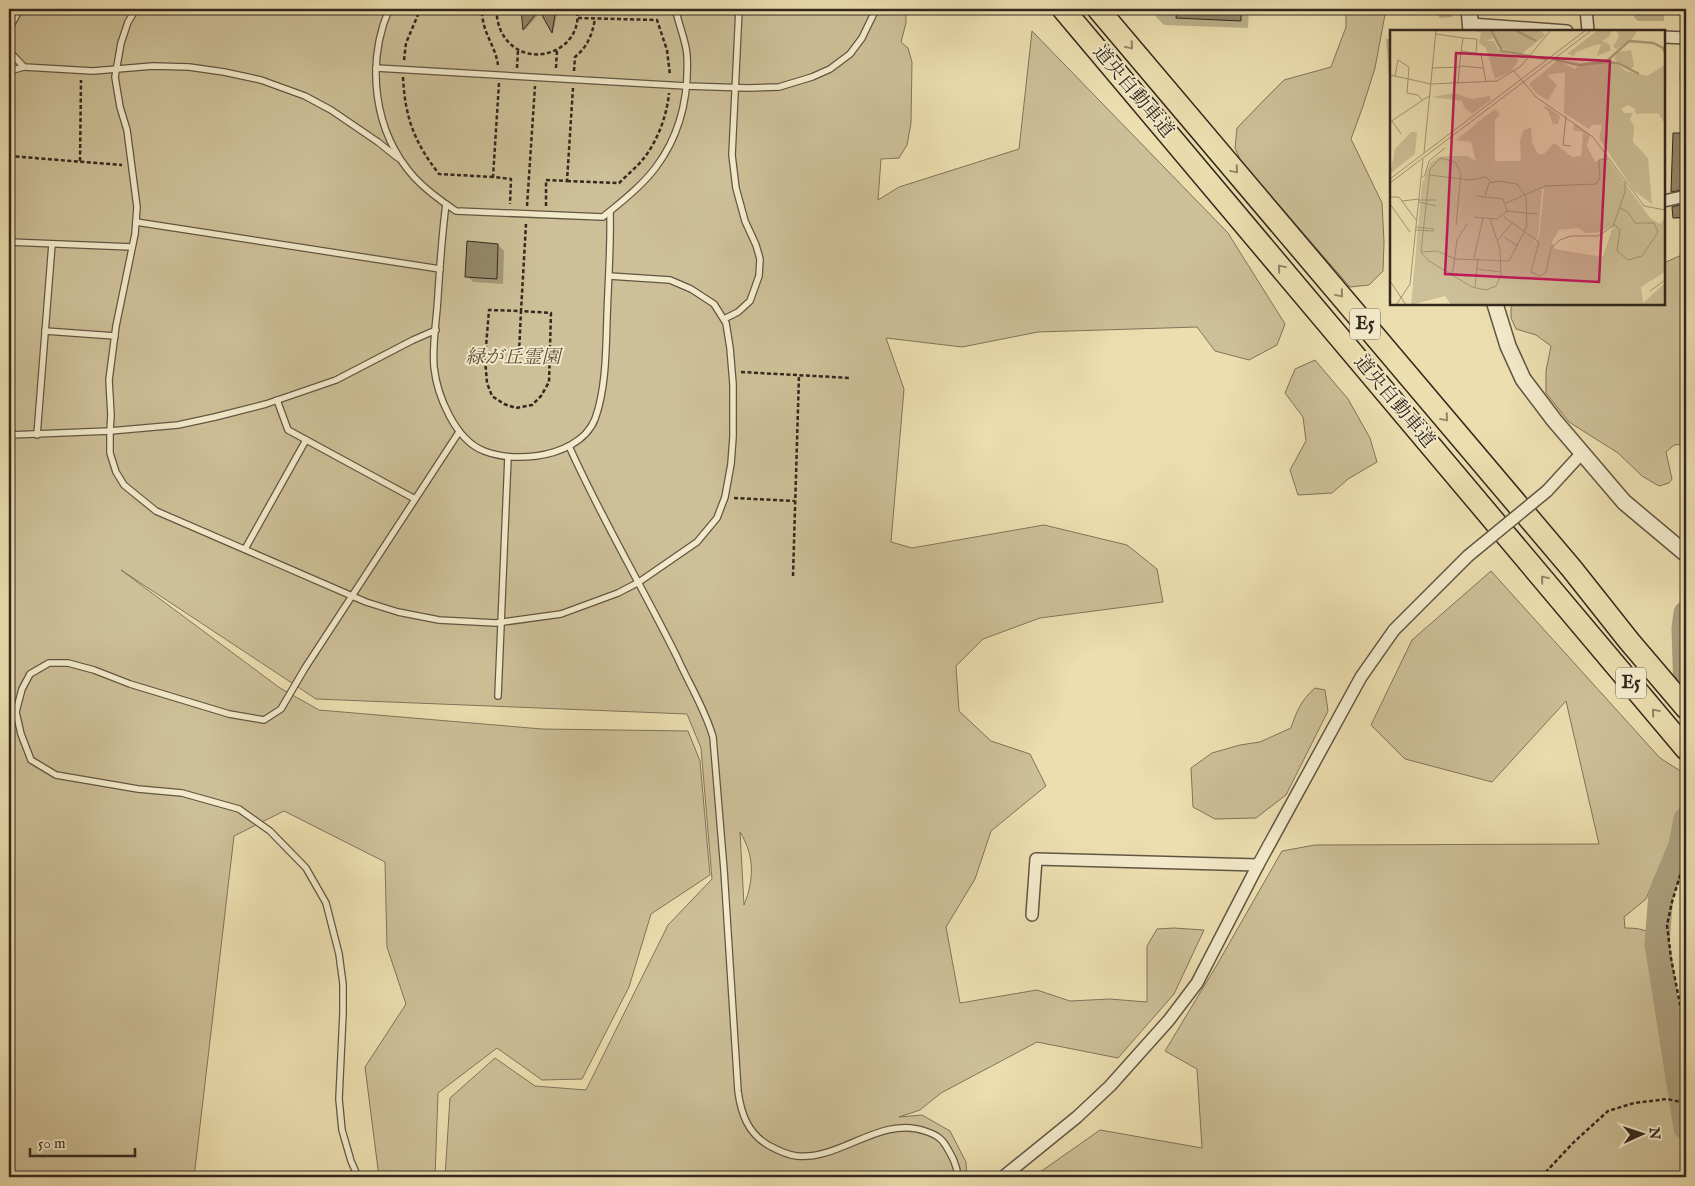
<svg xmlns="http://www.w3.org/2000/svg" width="1695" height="1186" viewBox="0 0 1695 1186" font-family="'IM FELL English','Noto Serif JP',serif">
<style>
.green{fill:#cdbf97;stroke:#80745b;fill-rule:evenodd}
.shadow{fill:#0003}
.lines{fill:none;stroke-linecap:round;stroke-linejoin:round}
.river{stroke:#ada07e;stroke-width:25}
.building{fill:#93876a;stroke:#33281f}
.service-casing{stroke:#615643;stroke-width:8}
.minor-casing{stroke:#615643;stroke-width:14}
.tertiary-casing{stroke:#615643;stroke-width:18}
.motorway-casing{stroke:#33281f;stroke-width:24}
.path{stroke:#33281f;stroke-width:2.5;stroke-dasharray:4 2.5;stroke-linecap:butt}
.service{stroke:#f3eacb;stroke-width:5.5}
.minor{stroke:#f3eacb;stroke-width:11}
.tertiary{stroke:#f3eacb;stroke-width:15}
.motorway{stroke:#ecdeaf;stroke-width:21}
.minor-bridge-casing{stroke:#615643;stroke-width:14;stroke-linecap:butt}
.minor-bridge{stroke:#f3eacb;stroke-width:11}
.oneway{stroke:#908367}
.labels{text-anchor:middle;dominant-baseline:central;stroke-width:4;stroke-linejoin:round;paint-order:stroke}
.shield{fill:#f3eacb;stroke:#6d6253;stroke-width:1}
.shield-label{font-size:18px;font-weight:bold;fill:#33281f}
.street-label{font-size:19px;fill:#33281f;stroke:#f3eacb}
.park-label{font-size:19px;font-style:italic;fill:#5a4e3d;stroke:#f3eacb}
.inset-river{fill:none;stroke:#ada07e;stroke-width:2.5}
.inset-road{fill:none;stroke:#a29575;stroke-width:1}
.view{fill:#c2185b;fill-opacity:0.15;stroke:#c2185b;stroke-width:2.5}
.inset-edge{fill:none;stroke:#33281f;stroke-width:2.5}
</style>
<rect width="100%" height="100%" fill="#ecdeaf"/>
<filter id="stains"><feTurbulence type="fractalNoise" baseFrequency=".004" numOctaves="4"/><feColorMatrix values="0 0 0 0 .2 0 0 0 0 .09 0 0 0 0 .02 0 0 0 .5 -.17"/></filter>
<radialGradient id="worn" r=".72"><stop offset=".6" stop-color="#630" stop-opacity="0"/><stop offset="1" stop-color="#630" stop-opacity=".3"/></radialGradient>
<g class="green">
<path d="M9 9H906V23L901 42 908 48 912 62 911 123 907 145 899 158 881 159 878 200 899 187 1019 149 1032 31 1228 233 1285 324 1277 345 1249 360 1215 351 1197 327 1038 332 962 347 886 338 904 389 891 542 912 548 1044 525 1127 545 1157 569 1163 602 1040 618 983 639 956 666 959 711 991 741 1030 754 1046 786 991 831 975 879 946 927 960 1003 1037 990 1070 1001 1110 999 1147 1002V946L1157 929 1174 928 1204 930 1174 994 1118 1058 1037 1042 941 1093 920 1110 899 1117 922 1115 950 1131 966 1162 967 1177H445L450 1098 495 1058 535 1086 586 1090 668 925 712 879 701 748 687 714 316 699 121 570 280 688 319 710 542 729 688 731 700 761 710 875 651 914 629 987 582 1079 542 1080 497 1048 438 1093 435 1177H379L365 1067 406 1004 387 947 385 862 284 811 234 836 194 1177H9ZM740 832C755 856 754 880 744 905Z"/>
<path d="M1346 9H1386L1375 68 1363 106 1351 139 1382 203 1384 242 1383 271 1369 285 1350 287 1241 161 1235 148 1237 128 1266 98 1284 80 1331 67 1346 27Z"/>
<path d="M1686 253V444L1674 445 1666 452 1672 479 1669 483 1659 486 1642 476 1618 453 1569 422 1546 393V371L1551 346 1536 335 1516 329 1511 318V307L1516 304H1664V263Z"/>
<path d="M1315 360 1348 399 1370 438 1377 462 1348 479 1332 493 1298 495 1290 470 1306 441 1303 417 1285 393 1295 369Z"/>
<path d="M1491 571 1660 758 1682 772 1686 784V807L1674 853 1661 863 1646 899 1624 917 1625 928C1653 928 1652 935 1664 957L1655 980C1659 984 1666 988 1670 994 1683 1011 1679 1033 1686 1052V1177H1033L1100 1130 1202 1148 1197 1069 1165 1051 1218 963 1282 851 1315 845 1599 844 1566 701 1492 782 1405 759 1371 725 1412 640Z"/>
<path d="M1315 688 1325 690 1328 711 1286 795 1256 818 1215 819 1193 807 1191 768 1212 753 1240 745 1260 742 1291 728C1296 712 1302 699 1315 688Z"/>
</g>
<g class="shadow">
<path d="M522 9H536L539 14 525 30Z"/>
<path d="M544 9H555L557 14 553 33 542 13Z"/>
<path d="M1156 9H1249L1248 28 1164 25 1156 17Z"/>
<path d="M1436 9H1451L1452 17 1440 18 1437 14Z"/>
<path d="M1604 9H1664V21H1638L1634 17V15H1608L1604 11Z"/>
<path d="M1386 39H1391V78L1389 76Z"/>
<path d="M1681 49H1686V85H1683L1679 81Z"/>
<path d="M1674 134H1686V192L1676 194 1672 191Z"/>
<path d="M1683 206 1686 220V245L1684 243 1682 219H1676L1674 218Z"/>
<path d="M498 245 504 251 503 284 473 282 467 276Z"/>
</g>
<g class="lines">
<g class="river">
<path d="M1686 613 1684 629 1686 693"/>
<path d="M1686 819 1681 845 1661 893 1657 944 1686 1128"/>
</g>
</g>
<g class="building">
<path d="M521 9H556L552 33 539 10 523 30Z"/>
<path d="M1177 9H1241V21L1176 18Z"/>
<path d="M1673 133H1686V189L1671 192Z"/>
<path d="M1683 204 1685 217 1673 218 1672 207Z"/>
<path d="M467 241 498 244 497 279 465 277Z"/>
</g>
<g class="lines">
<g class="service-casing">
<g id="service">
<path d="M136 9 128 22 121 43 115 77 120 107 127 130 137 207 135 234 116 326 109 380 111 415 110 431V453L116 472 124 485 156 511 366 602 398 612 439 620 496 623 561 614 618 593 639 582 697 542 717 518 725 497 731 464 733 437V384L730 348 726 323 714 304 691 289 670 280 609 276"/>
<path d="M389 9C366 64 373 131 414 177 426 190 441 201 456 211L603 217C621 202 642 186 656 167 680 135 689 95 687 55 686 42 680 28 677 15L673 9"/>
<path d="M9 29 20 9"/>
<path d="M9 45V51L24 67 93 71 153 66 189 67 224 72 261 80 305 96 331 110 378 142 398 158"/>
<path d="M376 68 686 86 748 88 779 87 812 77 830 69 850 54 862 38 876 9"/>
<path d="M9 71 24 67"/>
<path d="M446 204C442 234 440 264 438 295 437 318 432 343 434 367 437 395 455 440 484 451 500 457 520 458 536 456 559 453 586 442 595 419 606 389 606 350 607 318 608 283 611 247 610 212"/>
<path d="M136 222 440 269"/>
<path d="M9 242 132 247"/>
<path d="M724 319 738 312 750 301 759 276 760 259 756 245 745 221 736 188 732 155 739 9"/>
<path d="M45 331 115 336"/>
<path d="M277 400 288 430 415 499"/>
<path d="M9 435 110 431 178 425 215 417 266 404 336 380 413 340 436 330"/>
<path d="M37 435 52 244"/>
<path d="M569 446C601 518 642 586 677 657 689 684 705 709 713 737L724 870 738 1091C741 1114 748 1133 768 1145 777 1150 787 1155 797 1156 839 1161 881 1115 925 1131 934 1134 941 1137 946 1146 952 1156 957 1165 958 1177"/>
<path d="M245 549 306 440"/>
<path d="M498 696 508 457"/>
<path d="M358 1177 351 1161 342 1130 339 1099 343 1013V984L339 954 326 903 306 868 270 831 239 809 182 793 138 789 56 775 31 760 21 734 16 712 22 689 30 674 49 663H68L94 670 130 684 229 714 264 720 281 709 305 668 459 432"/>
</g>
</g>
<g class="minor-casing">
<g id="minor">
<path d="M1586 9 1588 31"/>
<path d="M1471 24 1567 31"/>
<path d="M1664 37 1686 38"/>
<path d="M1664 201 1686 196"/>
<path d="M1547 491 1581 454"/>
<path d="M1032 915 1036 859 1258 865"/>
<path d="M1003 1177 1077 1117 1110 1086 1169 1020 1197 983 1258 865 1361 677 1394 630 1468 556"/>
</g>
</g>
<g class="tertiary-casing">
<g id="tertiary">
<path d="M1469 9 1471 31"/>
<path d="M1495 304 1508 346 1523 379 1554 420 1624 502 1686 554"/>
</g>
</g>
<g class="motorway-casing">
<g id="motorway">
<path d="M1063 9 1686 749"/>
<path d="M1098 9 1572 569 1629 641 1686 708"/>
</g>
</g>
<g class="path">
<path d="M497 9C496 16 498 24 501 31 521 73 584 54 577 9"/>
<path d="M482 12C483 35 495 44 498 65"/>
<path d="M578 18 657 20 667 50 670 75"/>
<path d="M404 60 406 43 420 10 497 12"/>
<path d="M517 68 518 50"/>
<path d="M556 68 557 50"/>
<path d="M574 71 575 57C588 46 592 35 595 19"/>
<path d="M403 77C405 117 414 142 439 174L493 177"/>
<path d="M499 83 493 177 511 179 510 204"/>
<path d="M9 156 122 165"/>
<path d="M80 161 81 80"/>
<path d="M567 181 619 183C627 175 637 167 644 158 658 140 667 115 669 93"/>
<path d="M527 206 535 86"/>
<path d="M546 206V180L567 181 573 88"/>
<path d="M519 353 521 311 489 310 485 359 487 383 492 396 504 404 516 408 532 405 541 396 549 382 551 313 521 311 526 224"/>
<path d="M741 372 851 378"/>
<path d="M734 498 795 501"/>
<path d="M793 576 799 375"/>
<path d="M1686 856 1672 902 1667 925 1671 958 1686 1035"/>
<path d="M1541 1177 1574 1142 1608 1111 1634 1103 1667 1099 1686 1103"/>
</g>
<use href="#service" class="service"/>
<use href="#minor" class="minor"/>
<use href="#tertiary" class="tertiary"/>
<use href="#motorway" class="motorway"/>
<g class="minor-bridge-casing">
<path id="minor-bridge" d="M1468 556 1547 491"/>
</g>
<use href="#minor-bridge" class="minor-bridge"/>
</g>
<defs><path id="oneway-chevron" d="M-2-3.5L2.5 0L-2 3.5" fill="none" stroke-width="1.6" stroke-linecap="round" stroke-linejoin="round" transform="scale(1.25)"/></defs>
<g class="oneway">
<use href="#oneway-chevron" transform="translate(1130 46) rotate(50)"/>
<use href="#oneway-chevron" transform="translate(1235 170) rotate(50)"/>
<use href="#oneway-chevron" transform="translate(1281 268) rotate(-130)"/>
<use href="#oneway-chevron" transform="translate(1340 294) rotate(50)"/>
<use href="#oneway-chevron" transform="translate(1445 418) rotate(50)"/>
<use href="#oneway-chevron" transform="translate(1544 579) rotate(-130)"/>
<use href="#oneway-chevron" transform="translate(1655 712) rotate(-130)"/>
</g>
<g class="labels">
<g class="shield">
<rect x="1350" y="308.5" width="30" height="31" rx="4"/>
<rect x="1616" y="667.5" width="30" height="31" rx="4"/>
</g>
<g class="shield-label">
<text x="1365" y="324">E5</text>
<text x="1631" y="683">E5</text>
</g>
<g class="street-label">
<text transform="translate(1133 92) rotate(50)">道央自動車道</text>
<text transform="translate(1394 402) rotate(50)">道央自動車道</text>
</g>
<g class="park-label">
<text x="513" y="358">緑が丘霊園</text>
</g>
</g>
<g transform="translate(1390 30)">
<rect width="275" height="275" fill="#ecdeaf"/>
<path d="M82 0H101L103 8 96 11H104L108 19 129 30 120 42 105 49 96 18 89 13 91 3ZM102 0H150L156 5 131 24 110 18ZM208 0H221L220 6 212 11 219 14 221 20 207 26 211 14 205 15 186 22 184 26 177 24ZM227 0H248L242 9 227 19 223 17 229 7ZM241 20 244 36 240 39 224 29 228 22ZM168 30 185 39 190 34 208 30 225 32 236 41 257 46 275 35V94L268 83 246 84 245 79 238 75 231 79 234 83H243L240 89 244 96 243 112 258 128 262 174 244 161 209 108 212 95H202L199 99 174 83 175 42 157 45 167 55 158 70 147 64 139 54ZM64 63 82 69 99 66 101 70 82 84 74 77 72 71 42 67ZM156 76 170 86 168 94H163L158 81 153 77ZM105 79 110 84 105 90V131H131L130 111 133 101 141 97 142 113 148 124H154L164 113 182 127 191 126 193 102 183 100 184 93 200 105 197 116 205 132 216 126 260 188 270 194 275 188V242L251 257 253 273 275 253V275H61L55 266 21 275 32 154 40 133 48 127 59 126H77L86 131 81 112 66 110ZM157 158 154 159 149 207 138 222 148 207 152 159ZM220 197 226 199H222L213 227 165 219 162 212 169 200 188 198 196 203 211 202ZM21 102H27L25 124 0 144 5 119Z" fill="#cdbf97" fill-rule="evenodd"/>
<path class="inset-river" d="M101 0 112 21 157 29M125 0 146 11M163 29 189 35 216 32 239 11 263 13 273 18 275 23M216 32 228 33 249 44"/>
<path class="inset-road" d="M46 4 73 8 71 21M73 8 87 9 86 23M70 36 93 38M42 38 70 37M124 41 146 67 203 107 254 176 275 180M0 45 41 54 107 51 131 36 161 0M5 46 8 30 19 37 17 63 28 65 32 70M68 53 71 21 91 24 96 52M176 86 173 115 181 116M2 91 11 104M0 92 39 66M34 123 46 0M39 145 80 150 96 147 101 152M31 148 35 145 39 131 55 118M0 149 196 0M0 153 202 0M0 167H9L26 190M29 170H47M12 171 29 169M29 172 46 176M116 173 155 156 206 154 210 148 209 130 218 129M0 174 20 202M117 181 148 184M84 187 107 189 117 181 113 169 86 166M114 187 149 212 141 242 150 246 156 242 161 218 170 210 181 206H208L223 196 235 162V151M224 194 230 200 227 221 238 230 252 226 268 202 264 193H245L238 182 230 178M66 195 71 143 65 132 51 128 40 139 31 222 39 231 82 257 96 260 106 256 111 245 110 219 100 189M26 200 43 201 44 199 26 197M114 207 128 216M108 210 122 193M31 222 47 221 65 229 119 231 137 196 136 167 127 154 109 151 99 153 95 166M84 228 93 188M87 239 111 242M60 243 63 241 67 210 77 194M0 251 16 275M85 258 88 228M260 261 275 250M6 275 20 254 33 129"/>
<path class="view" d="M66 23 220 31 209 252 55 244Z"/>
<rect width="275" height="275" class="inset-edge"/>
</g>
<rect width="1695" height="1186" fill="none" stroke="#ecdeaf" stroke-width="30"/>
<rect x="10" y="10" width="1675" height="1166" fill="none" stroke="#33281f" stroke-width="2.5"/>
<rect x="15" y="15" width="1665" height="1156" fill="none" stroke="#33281f"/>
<g transform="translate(1642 1134) rotate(87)" stroke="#f3eacb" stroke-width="4" paint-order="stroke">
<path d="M0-4L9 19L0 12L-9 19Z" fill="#33281f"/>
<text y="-8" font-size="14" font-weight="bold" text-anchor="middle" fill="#33281f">N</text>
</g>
<path d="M30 1148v8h105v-8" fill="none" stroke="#33281f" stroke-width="2.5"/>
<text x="38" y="1148" font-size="15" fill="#33281f" stroke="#f3eacb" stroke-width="4" paint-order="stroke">50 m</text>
<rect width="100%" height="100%" filter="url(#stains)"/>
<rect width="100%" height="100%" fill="url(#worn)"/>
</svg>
